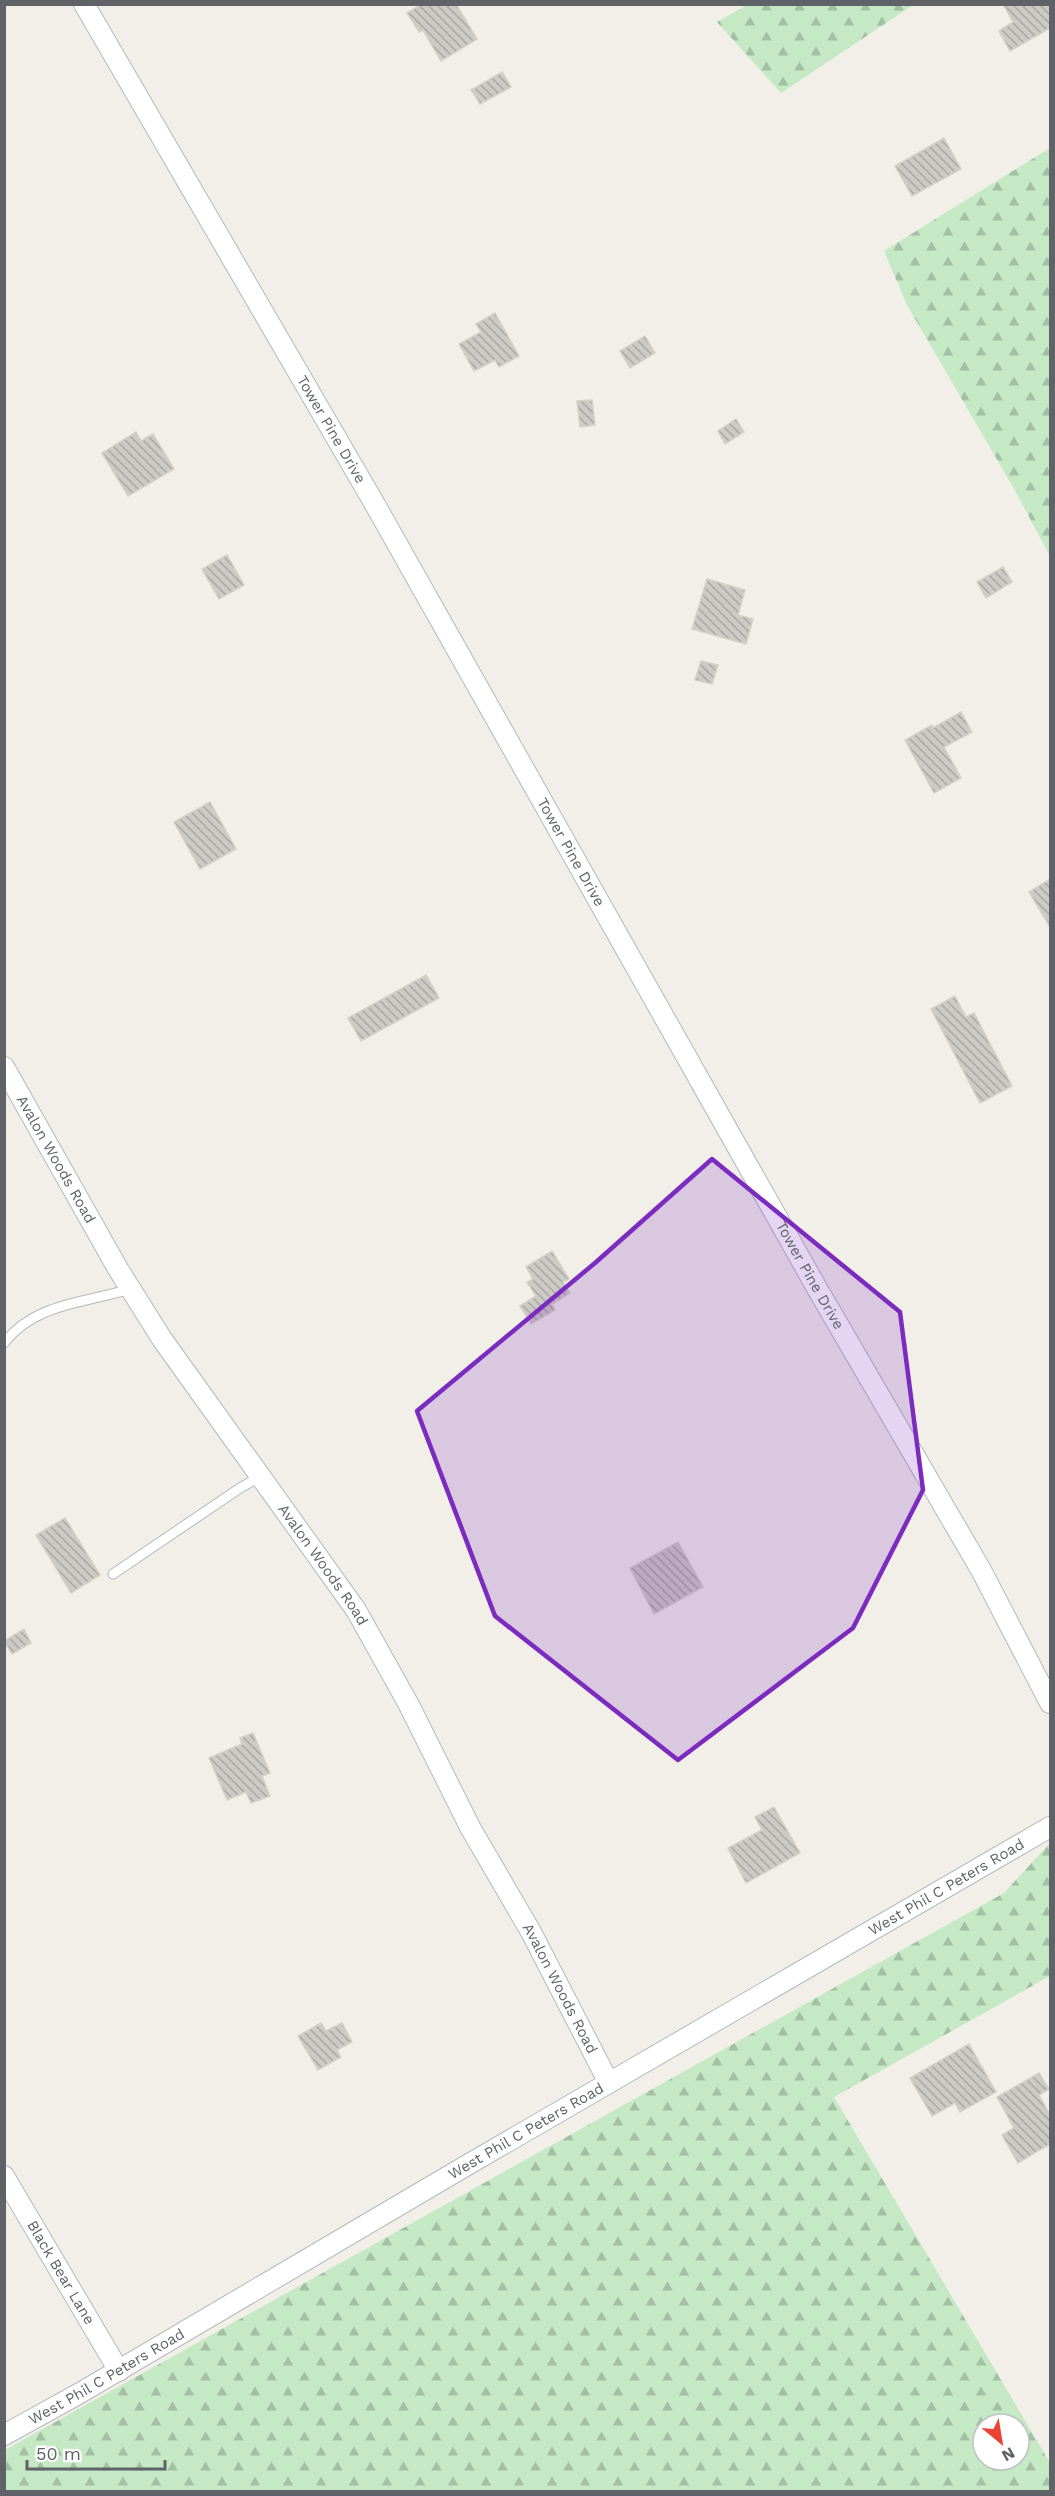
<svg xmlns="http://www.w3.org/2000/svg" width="1055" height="2496" viewBox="0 0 1055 2496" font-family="'Work Sans',sans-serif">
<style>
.forest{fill:url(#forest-firs);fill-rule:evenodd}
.building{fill:url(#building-back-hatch);stroke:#d6d1c6;stroke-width:1.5}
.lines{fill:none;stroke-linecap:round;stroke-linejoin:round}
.lane-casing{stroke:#b5b8bc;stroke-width:11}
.street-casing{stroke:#b5b8bc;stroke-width:22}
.lane{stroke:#fff;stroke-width:9}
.street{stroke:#fff;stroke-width:20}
.marked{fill:#7b2cbf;fill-opacity:0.2;stroke:#7b2cbf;stroke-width:4.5;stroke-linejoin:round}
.labels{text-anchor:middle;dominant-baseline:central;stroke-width:4.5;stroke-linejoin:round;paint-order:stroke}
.street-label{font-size:15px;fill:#5f6368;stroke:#fff}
</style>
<defs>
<pattern id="forest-firs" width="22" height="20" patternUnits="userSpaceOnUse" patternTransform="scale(1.5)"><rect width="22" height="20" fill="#c5e8c5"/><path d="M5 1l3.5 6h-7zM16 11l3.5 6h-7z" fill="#a3c0a4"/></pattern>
<pattern id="building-back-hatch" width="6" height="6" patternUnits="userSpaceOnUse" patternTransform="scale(1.5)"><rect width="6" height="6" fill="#cccac5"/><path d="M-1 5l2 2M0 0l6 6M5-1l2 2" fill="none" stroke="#a9a8a4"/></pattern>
</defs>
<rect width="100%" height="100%" fill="#f1efe8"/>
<g class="forest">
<path d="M747 5V4L913 5 781 93 717 22Z"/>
<path d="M1050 148V556L1013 487 907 305 884 251Z"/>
<path d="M1050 1843V1976L834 2097 1050 2463V2491H5V2450L1004 1893ZM983 2424H1019V2460H983Z"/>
</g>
<g class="building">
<path d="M422 4H456L477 39 441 61 423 30 419 32 407 13Z"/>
<path d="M1003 4H1050V28L1010 51 999 31 1013 22Z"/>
<path d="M502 72 511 87 480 104 471 90Z"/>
<path d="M944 138 961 169 912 196 895 166Z"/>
<path d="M495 313 519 356 499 367 495 360 474 371 459 344 481 332 476 324Z"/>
<path d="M645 336 655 353 630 368 620 351Z"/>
<path d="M592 400 595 425 580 427 577 401Z"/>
<path d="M736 419 744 432 725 444 718 431Z"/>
<path d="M136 432 141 441 153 434 174 469 128 496 102 453Z"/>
<path d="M227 555 244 585 219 599 202 569Z"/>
<path d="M1003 567 1012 582 986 598 977 582Z"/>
<path d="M707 579 745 590 738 615 753 619 746 644 692 629Z"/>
<path d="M701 661 718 665 712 684 695 680Z"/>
<path d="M961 712 972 732 944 747 961 778 934 793 905 740 932 725 933 728Z"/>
<path d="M210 802 236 849 200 869 174 822Z"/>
<path d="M1050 879V927L1029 892Z"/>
<path d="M426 975 439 998 361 1041 348 1018Z"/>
<path d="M955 996 966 1017 974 1013 1012 1086 980 1103 931 1009Z"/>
<path d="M552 1251 569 1279 563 1282 570 1293 552 1304 555 1310 531 1324 520 1306 536 1296 527 1282 533 1279 526 1267Z"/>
<path d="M65 1518 100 1575 71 1593 36 1535Z"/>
<path d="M678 1542 703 1587 654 1614 630 1568Z"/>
<path d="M24 1629 31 1643 12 1654 4 1641Z"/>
<path d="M253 1733 270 1773 262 1776 270 1796 251 1803 246 1792 227 1800 209 1758 242 1744 240 1738Z"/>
<path d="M774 1807 800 1853 746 1883 728 1848 762 1830 755 1817Z"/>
<path d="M321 2023 326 2031 342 2023 352 2042 337 2050 341 2057 318 2070 298 2036Z"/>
<path d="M969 2044 996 2092 960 2112 955 2103 932 2116 910 2078Z"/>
<path d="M1039 2073 1049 2089 1039 2095 1050 2115V2144L1018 2163 1002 2135 1014 2128 997 2097Z"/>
</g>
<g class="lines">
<g class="lane-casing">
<g id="lane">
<path d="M4 1343C35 1303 85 1303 130 1289"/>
<path d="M113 1574 240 1488 261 1476"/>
</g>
</g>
<g class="street-casing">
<g id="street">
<path id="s1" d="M84 4 373 501 818 1290 981 1570 1050 1703"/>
<path id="s2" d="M4 1067 118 1269 162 1339 356 1610 409 1705 471 1829 531 1932 609 2083"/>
<path id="s3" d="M4 2176 119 2371"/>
<path id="s4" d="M4 2435 80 2393 469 2164 1050 1827"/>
</g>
</g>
<use href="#lane" class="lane"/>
<use href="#street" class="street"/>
</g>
<path class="marked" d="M712 1159 900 1312 923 1490 853 1628 678 1760 495 1616 417 1411 595 1263Z"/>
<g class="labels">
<g class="street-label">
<text stroke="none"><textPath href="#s1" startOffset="492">Tower Pine Drive</textPath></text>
<text stroke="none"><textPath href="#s1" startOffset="978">Tower Pine Drive</textPath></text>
<text stroke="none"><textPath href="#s2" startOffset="106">Avalon Woods Road</textPath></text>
<text stroke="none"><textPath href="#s1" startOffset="1464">Tower Pine Drive</textPath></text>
<text stroke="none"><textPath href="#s2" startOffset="592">Avalon Woods Road</textPath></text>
<text stroke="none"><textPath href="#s4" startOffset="1090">West Phil C Peters Road</textPath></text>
<text stroke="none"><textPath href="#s2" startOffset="1078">Avalon Woods Road</textPath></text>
<text stroke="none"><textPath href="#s4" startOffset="604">West Phil C Peters Road</textPath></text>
<text stroke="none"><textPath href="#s3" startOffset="112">Black Bear Lane</textPath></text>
<text stroke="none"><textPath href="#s4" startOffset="118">West Phil C Peters Road</textPath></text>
</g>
</g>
<rect width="1055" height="2496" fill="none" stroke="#5f6368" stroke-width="12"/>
<g transform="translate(1001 2442) rotate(150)"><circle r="28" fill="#ffffff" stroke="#bfc1c3" stroke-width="1.5"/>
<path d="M0-4.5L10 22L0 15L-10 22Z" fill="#ea4335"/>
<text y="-9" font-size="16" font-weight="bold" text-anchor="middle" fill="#5f6368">N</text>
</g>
<path d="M27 2460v9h138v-9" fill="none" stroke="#5f6368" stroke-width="3"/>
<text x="36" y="2460" font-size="18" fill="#5f6368" stroke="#ffffff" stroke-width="4.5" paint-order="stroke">50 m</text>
</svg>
